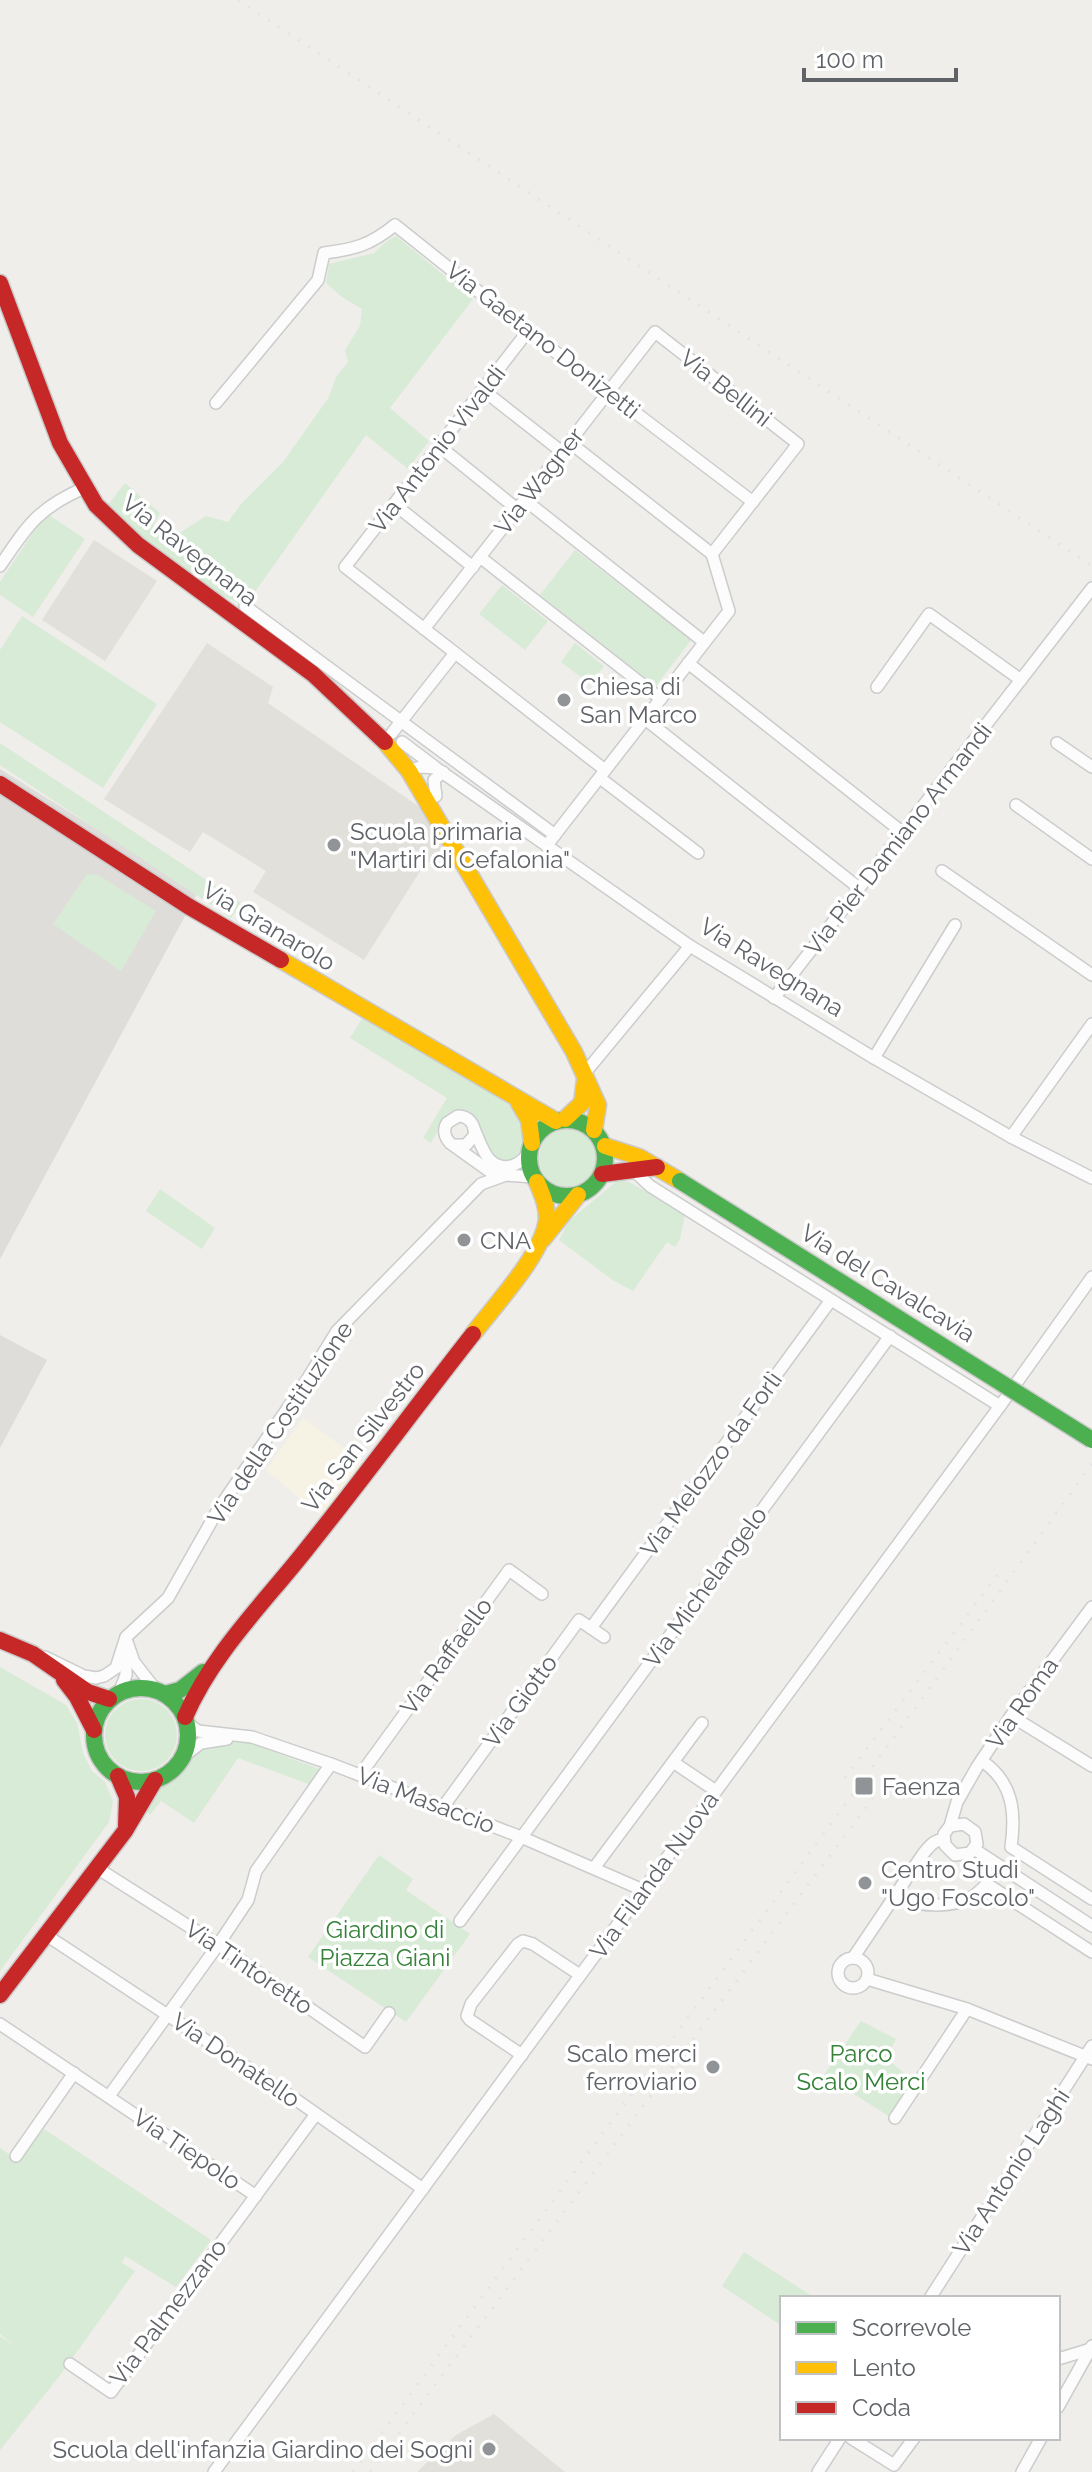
<svg xmlns="http://www.w3.org/2000/svg" width="1092" height="2472" viewBox="0 0 1092 2472" font-family="Raleway,sans-serif">
<style>
.commercial{fill:#f7f3e4}
.industrial{fill:#dfddda}
.education{fill:#e2e0da}
.green{fill:#d8ebd6}
.lines{fill:none;stroke-linecap:round;stroke-linejoin:round}
.street-casing{stroke:#cbcccc;stroke-width:14}
.fast-casing{stroke:#cacacb;stroke-width:19}
.slow-casing{stroke:#cacacb;stroke-width:19}
.jam-casing{stroke:#cacacb;stroke-width:19}
.street{stroke:#fdfcfc;stroke-width:11}
.fast{stroke:#4caf50;stroke-width:16}
.slow{stroke:#ffc107;stroke-width:16}
.jam{stroke:#c62828;stroke-width:16}
.rail{stroke:#e4e4e4;stroke-width:3;stroke-dasharray:2 10;stroke-linecap:butt}
.fast-bridge-casing{stroke:#cacacb;stroke-width:19;stroke-linecap:butt}
.fast-bridge{stroke:#4caf50;stroke-width:16}
.poi-dot{fill:#919496;stroke:#fff;stroke-width:3}
.labels{text-anchor:middle;dominant-baseline:central;stroke-width:7;stroke-linejoin:round;paint-order:stroke}
.street-label{font-size:24px;fill:#5f6368;stroke:#fff}
.poi-label{font-size:24px;fill:#5f6368;stroke:#fff;text-anchor:start}
.park-label{font-size:24px;fill:#348238;stroke:#fff}
</style>
<rect width="100%" height="100%" fill="#efeeea"/>
<path class="commercial" d="M303 1418 363 1462 321 1516 266 1470Z"/>
<g class="industrial">
<path d="M0 769 198 892 0 1259Z"/>
<path d="M0 1335 47 1360 0 1448Z"/>
</g>
<g class="education">
<path d="M94 540 157 581 105 661 42 620Z"/>
<path d="M207 643 273 687 268 703 427 812 449 851 424 865 364 960 253 892 266 871 203 832 190 852 104 799Z"/>
<path d="M494 2414 565 2472H417L456 2435Z"/>
</g>
<g class="green">
<path d="M396 236 473 299 390 408 429 441 408 469 366 435 245 606 198 585 159 555 108 505 125 483 160 513 153 526 173 537 206 516 228 522 241 504 283 462 329 397 336 377 348 362 345 350 360 326 362 309 342 297 326 283 329 264 374 253 387 241Z"/>
<path d="M46 513 85 539 33 617 0 595V582Z"/>
<path d="M575 550 691 640 656 686 540 595Z"/>
<path d="M502 585 548 621 525 650 479 614Z"/>
<path d="M22 616 157 704 103 788 0 722V650Z"/>
<path d="M575 643 604 666 590 684 561 662Z"/>
<path d="M0 743 241 903 231 918 0 765Z"/>
<path d="M87 874 98 875 156 911 121 971 53 924Z"/>
<path d="M364 1015 513 1107C518 1114 523 1121 525 1129 530 1151 506 1175 488 1153 481 1145 478 1129 473 1118L441 1125 431 1143 423 1138 447 1098 350 1038Z"/>
<circle cx="568" cy="1158" r="29"/>
<path d="M618 1180 629 1182 685 1214 680 1239 675 1247 667 1242 633 1291 614 1281 559 1240 569 1221Z"/>
<path d="M160 1189 215 1228 202 1249 146 1211Z"/>
<path d="M0 1667 66 1705 77 1723 83 1753 92 1771 105 1782 113 1802 109 1822 0 1971Z"/>
<circle cx="141" cy="1735" r="36"/>
<path d="M228 1742 250 1743 322 1770 311 1785 238 1758 194 1823 161 1801 150 1815 144 1809 156 1790 179 1774 195 1751 203 1746Z"/>
<path d="M379 1855 413 1879 406 1890 470 1934 406 2022 308 1957Z"/>
<path d="M861 2021 896 2039 886 2058 911 2079 890 2117 824 2075Z"/>
<path d="M44 2129 211 2240 176 2287 125 2256 122 2263 135 2271 58 2378 0 2450V2336L16 2347 0 2334V2148L19 2161Z"/>
<path d="M744 2252 815 2298H782V2326L722 2286Z"/>
</g>
<g class="lines">
<g class="street-casing">
<g id="street">
<path d="M528 331 345 567 605 770"/>
<path d="M483 390 562 452"/>
<path d="M216 403 318 280 324 253C356 249 370 245 395 225L528 331 753 502"/>
<path d="M569 442 712 554"/>
<path d="M439 446 517 509"/>
<path d="M525 500 704 642"/>
<path d="M394 504 473 567"/>
<path d="M480 557 661 699"/>
<path d="M0 566C27 526 38 508 84 488"/>
<path d="M245 606 555 835"/>
<path d="M424 629 655 332 798 444 712 554 729 611 547 845"/>
<path d="M688 663 902 832"/>
<path d="M877 687 929 614 1021 680"/>
<path d="M645 719 859 888"/>
<path d="M392 733 455 653"/>
<path d="M402 742 435 767"/>
<path d="M1057 743 1092 767"/>
<path d="M409 771 420 767 436 768 690 946 874 1058 1011 1137 1092 1178"/>
<path d="M600 778 698 853"/>
<path d="M436 796 434 780 443 772"/>
<path d="M1016 805 1092 859"/>
<path d="M942 871 1092 975"/>
<path d="M774 998 1092 588"/>
<path d="M874 1058 955 925"/>
<path d="M584 1074 690 946"/>
<path d="M474 1129C479 1139 482 1151 489 1159 503 1174 525 1165 530 1147"/>
<path d="M1011 1137 1092 1024"/>
<path d="M454 1145H466L474 1136C476 1125 469 1116 458 1116L447 1123C443 1130 444 1136 450 1143L492 1173 501 1174"/>
<path d="M632 1169 650 1186 1000 1406"/>
<path d="M591 1628 831 1300"/>
<path d="M126 1639 134 1662 155 1689"/>
<path d="M45 1657 84 1676 96 1678 104 1676 116 1668 126 1637 168 1598 219 1508 305 1383 337 1331 481 1184 506 1175 534 1177"/>
<path d="M119 1693 126 1675V1649"/>
<path d="M1011 1716 1092 1766"/>
<path d="M187 1723 198 1731 252 1737 331 1764 521 1837 643 1890"/>
<path d="M184 1756 201 1743 227 1739"/>
<path d="M982 1761C1013 1782 1016 1812 1011 1847L1092 1899"/>
<path d="M673 1762 716 1791"/>
<path d="M360 1775 509 1570 542 1594"/>
<path d="M443 1807 579 1620 604 1637"/>
<path d="M950 1826 964 1824 975 1832 977 1844 970 1853 955 1855 945 1845 944 1834 950 1826 957 1802 977 1767 1011 1716 1092 1607"/>
<path d="M974 1849 1092 1926"/>
<path d="M97 1868 223 1948 365 2047 389 2013"/>
<path d="M594 1868 702 1723"/>
<path d="M896 1894C915 1908 952 1908 972 1897 977 1894 983 1888 987 1884L1092 1952"/>
<path d="M460 1921 890 1336"/>
<path d="M46 1935 295 2099 423 2189"/>
<circle cx="853" cy="1973" r="15"/>
<path d="M853 1958 923 1854C929 1847 934 1839 944 1840"/>
<path d="M867 1979 967 2009 1092 2059"/>
<path d="M0 2024 256 2196"/>
<path d="M522 2055 470 2020 467 2016 471 2004 518 1944 523 1941 533 1944 580 1975"/>
<path d="M109 2096 218 1945 248 1900 256 1871 331 1764"/>
<path d="M895 2118 967 2009"/>
<path d="M16 2156 74 2073"/>
<path d="M930 2298 1092 2046"/>
<path d="M1058 2359 1091 2349"/>
<path d="M70 2364 111 2392 316 2114"/>
<path d="M1058 2407 1092 2346"/>
<path d="M851 2438 894 2465 914 2438"/>
<path d="M214 2472 1000 1406 1092 1277"/>
<path d="M818 2472 840 2438"/>
<path d="M1022 2472 1041 2438"/>
</g>
</g>
<g class="fast-casing">
<g id="fast">
<circle cx="567" cy="1158" r="38"/>
<circle cx="141" cy="1735" r="47"/>
<path d="M165 1694 180 1690 203 1672"/>
</g>
</g>
<g class="slow-casing">
<g id="slow">
<path d="M385 742 409 771 574 1052 598 1105 594 1130"/>
<path d="M281 960 556 1121"/>
<path d="M519 1103 529 1120 532 1143"/>
<path d="M565 1119 582 1103 585 1080"/>
<path d="M605 1146 639 1157 680 1181"/>
<path d="M543 1239 578 1195"/>
<path d="M473 1334C494 1306 545 1252 547 1218 547 1205 542 1194 537 1182"/>
</g>
</g>
<g class="jam-casing">
<g id="jam">
<path d="M0 283 60 443 96 505 138 545 313 674 385 742"/>
<path d="M0 784 188 906 281 960"/>
<path d="M602 1174 657 1167"/>
<path d="M0 1640 33 1654 88 1692 109 1699"/>
<path d="M64 1680 77 1697 94 1730"/>
<path d="M185 1717C213 1652 266 1601 309 1546 365 1476 418 1404 473 1334"/>
<path d="M118 1776 127 1797 126 1825"/>
<path d="M0 1995 125 1831 155 1780"/>
</g>
</g>
<use href="#street" class="street"/>
<use href="#fast" class="fast"/>
<use href="#slow" class="slow"/>
<use href="#jam" class="jam"/>
<g class="rail">
<path d="M238 0 1092 566"/>
<path d="M845 1778 999 1573"/>
<path d="M353 2472 858 1787 1092 1464"/>
<path d="M370 2472 873 1798"/>
</g>
<g class="fast-bridge-casing">
<path id="fast-bridge" d="M680 1181 1092 1440"/>
</g>
<use href="#fast-bridge" class="fast-bridge"/>
</g>
<g class="poi-dot">
<circle cx="564" cy="700" r="8"/>
<circle cx="334" cy="845" r="8"/>
<circle cx="464" cy="1240" r="8"/>
<rect x="854" y="1776" width="20" height="20" rx="4"/>
<circle cx="865" cy="1883" r="8"/>
<circle cx="713" cy="2067" r="8"/>
<circle cx="489" cy="2449" r="8"/>
</g>
<g class="labels">
<g class="street-label">
<text transform="translate(543 340) rotate(38)">Via Gaetano Donizetti</text>
<text transform="translate(726 388) rotate(38)">Via Bellini</text>
<text transform="translate(437 449) rotate(-52)">Via Antonio Vivaldi</text>
<text transform="translate(539 481) rotate(-52)">Via Wagner</text>
<text transform="translate(190 550) rotate(38)">Via Ravegnana</text>
<text transform="translate(898 839) rotate(-52)">Via Pier Damiano Armandi</text>
<text transform="translate(269 926) rotate(31)">Via Granarolo</text>
<text transform="translate(772 967) rotate(32)">Via Ravegnana</text>
<text transform="translate(888 1283) rotate(32)">Via del Cavalcavia</text>
<text transform="translate(280 1423) rotate(-56)">Via della Costituzione</text>
<text transform="translate(363 1437) rotate(-52)">Via San Silvestro</text>
<text transform="translate(711 1464) rotate(-54)">Via Melozzo da Forlì</text>
<text transform="translate(705 1587) rotate(-54)">Via Michelangelo</text>
<text transform="translate(446 1656) rotate(-54)">Via Raffaello</text>
<text transform="translate(520 1701) rotate(-54)">Via Giotto</text>
<text transform="translate(1022 1703) rotate(-55)">Via Roma</text>
<text transform="translate(426 1800) rotate(21)">Via Masaccio</text>
<text transform="translate(654 1875) rotate(-54)">Via Filanda Nuova</text>
<text transform="translate(249 1967) rotate(34)">Via Tintoretto</text>
<text transform="translate(236 2060) rotate(34)">Via Donatello</text>
<text transform="translate(187 2149) rotate(34)">Via Tiepolo</text>
<text transform="translate(1011 2172) rotate(-57)">Via Antonio Laghi</text>
<text transform="translate(168 2312) rotate(-53)">Via Palmezzano</text>
</g>
<g class="poi-label">
<text x="580" y="686">Chiesa di<tspan x="580" dy="28">San Marco</tspan></text>
<text x="350" y="831">Scuola primaria<tspan x="350" dy="28">"Martiri di Cefalonia"</tspan></text>
<text x="480" y="1240">CNA</text>
<text x="882" y="1786">Faenza</text>
<text x="881" y="1869">Centro Studi<tspan x="881" dy="28">"Ugo Foscolo"</tspan></text>
<text x="697" y="2053" text-anchor="end">Scalo merci<tspan x="697" dy="28">ferroviario</tspan></text>
<text x="473" y="2449" text-anchor="end">Scuola dell'infanzia Giardino dei Sogni</text>
</g>
<g class="park-label">
<text x="385" y="1929">Giardino di<tspan x="385" dy="28">Piazza Giani</tspan></text>
<text x="861" y="2053">Parco<tspan x="861" dy="28">Scalo Merci</tspan></text>
</g>
</g>
<rect x="780" y="2296" width="280" height="144" fill="#ffffff" stroke="#bfc1c3" stroke-width="2"/>
<rect x="796" y="2322" width="40" height="12" fill="#4caf50" stroke="#bfc1c3" stroke-width="2"/>
<text x="852" y="2336" font-size="24" fill="#5f6368">Scorrevole</text>
<rect x="796" y="2362" width="40" height="12" fill="#ffc107" stroke="#bfc1c3" stroke-width="2"/>
<text x="852" y="2376" font-size="24" fill="#5f6368">Lento</text>
<rect x="796" y="2402" width="40" height="12" fill="#c62828" stroke="#bfc1c3" stroke-width="2"/>
<text x="852" y="2416" font-size="24" fill="#5f6368">Coda</text>
<path d="M804 68v12h152v-12" fill="none" stroke="#5f6368" stroke-width="4"/>
<text x="816" y="68" font-size="24" fill="#5f6368" stroke="#ffffff" stroke-width="6" paint-order="stroke">100 m</text>
</svg>
